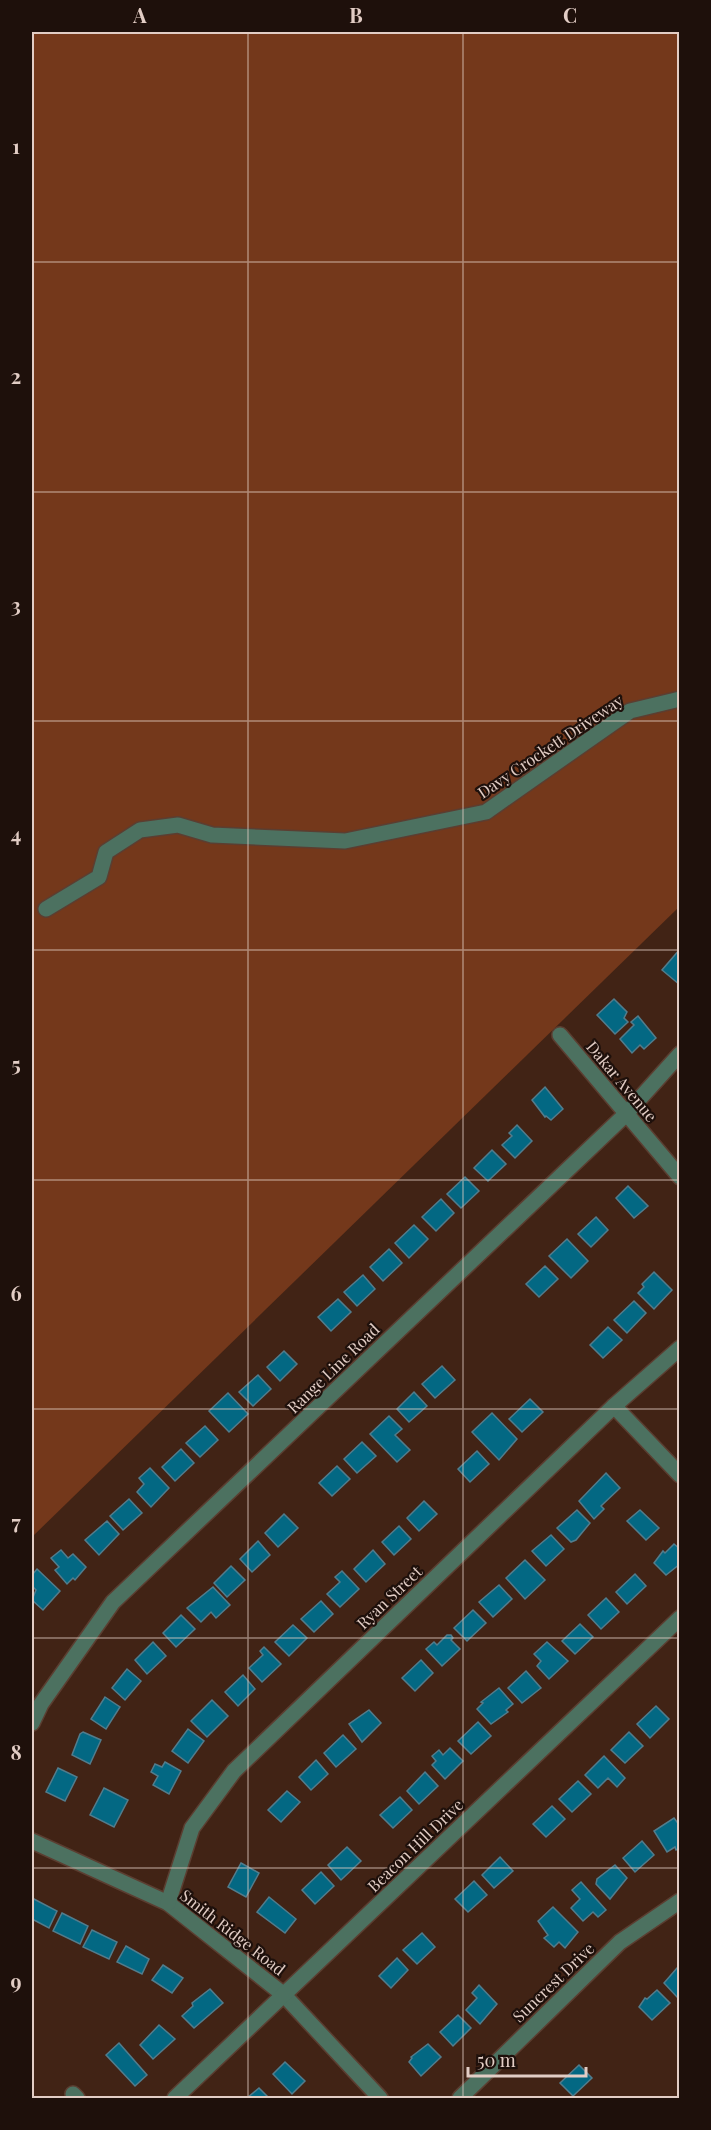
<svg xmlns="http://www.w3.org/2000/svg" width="711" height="2130" viewBox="0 0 711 2130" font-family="'Playfair Display',serif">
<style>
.green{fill:#74381b}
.building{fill:#036883;stroke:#527c8c;stroke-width:1.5}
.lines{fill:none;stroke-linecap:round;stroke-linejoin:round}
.minor-casing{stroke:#5b3e31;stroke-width:18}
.minor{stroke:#4c7160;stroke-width:15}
.grid{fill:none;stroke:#e2cdc5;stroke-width:1.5;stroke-opacity:0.55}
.labels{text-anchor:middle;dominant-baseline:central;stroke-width:4.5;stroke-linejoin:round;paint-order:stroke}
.street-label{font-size:16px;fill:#e2cdc5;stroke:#1e100b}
.neatline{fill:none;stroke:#e2cdc5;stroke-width:2}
.grid-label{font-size:20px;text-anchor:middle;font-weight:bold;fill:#e2cdc5}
</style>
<rect width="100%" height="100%" fill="#412315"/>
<path class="green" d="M32 32H679V907L32 1537Z"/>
<g class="building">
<path d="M680 949V985L662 970Z"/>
<path d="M614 999 627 1012 624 1018 628 1022 615 1034 597 1015Z"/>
<path d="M638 1016 656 1038 644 1049 640 1045 632 1053 620 1039 634 1025 631 1022Z"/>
<path d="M545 1087 563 1109 551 1120 546 1116 545 1117 532 1100Z"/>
<path d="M517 1125 532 1141 515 1158 502 1145 512 1136 509 1133Z"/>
<path d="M492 1150 506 1164 488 1181 474 1168Z"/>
<path d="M465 1177 479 1191 461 1208 447 1194Z"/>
<path d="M628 1186 648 1206 634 1218 616 1198Z"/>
<path d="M441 1199 454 1213 436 1231 422 1217Z"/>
<path d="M596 1217 608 1230 591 1247 578 1234Z"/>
<path d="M414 1225 428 1239 409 1258 395 1243Z"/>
<path d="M567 1239 588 1261 571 1278 549 1256Z"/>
<path d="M389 1249 402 1263 383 1281 370 1267Z"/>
<path d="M545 1266 558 1279 539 1297 526 1284Z"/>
<path d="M654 1272 672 1290 654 1309 638 1293 644 1287 642 1284Z"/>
<path d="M363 1275 375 1289 357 1306 344 1292Z"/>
<path d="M338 1299 351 1312 331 1331 318 1317Z"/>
<path d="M634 1301 646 1313 627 1333 614 1320Z"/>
<path d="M608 1327 622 1340 603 1358 590 1345Z"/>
<path d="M284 1351 297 1364 280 1381 267 1367Z"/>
<path d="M442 1366 455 1380 435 1398 422 1384Z"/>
<path d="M258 1375 271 1389 253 1406 239 1392Z"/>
<path d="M414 1392 427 1406 409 1422 397 1409Z"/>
<path d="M228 1393 248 1414 229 1432 209 1411Z"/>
<path d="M530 1399 543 1412 522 1432 509 1419Z"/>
<path d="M492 1413 517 1439 499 1460 472 1432Z"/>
<path d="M389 1416 402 1429 395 1435 410 1450 397 1462 370 1434Z"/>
<path d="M205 1426 218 1440 200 1457 186 1443Z"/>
<path d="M362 1442 376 1456 357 1473 344 1459Z"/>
<path d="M181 1449 194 1463 175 1481 162 1467Z"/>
<path d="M477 1451 489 1464 470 1482 458 1469Z"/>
<path d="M337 1466 350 1479 332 1496 319 1483Z"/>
<path d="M150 1468 169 1488 151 1507 137 1492 144 1484 139 1478Z"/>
<path d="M606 1473 620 1488 601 1506 604 1509 594 1519 579 1501Z"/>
<path d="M129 1499 142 1513 123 1530 110 1516Z"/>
<path d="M424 1501 437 1514 419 1531 407 1518Z"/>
<path d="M577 1510 590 1523 576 1540 571 1542 557 1528Z"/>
<path d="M640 1510 659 1528 646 1540 627 1521Z"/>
<path d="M284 1514 298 1528 278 1547 265 1533Z"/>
<path d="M107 1521 119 1534 99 1555 85 1540Z"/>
<path d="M399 1526 411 1539 394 1555 382 1542Z"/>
<path d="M551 1535 564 1549 546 1566 532 1551Z"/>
<path d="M258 1541 270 1555 252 1572 240 1559Z"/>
<path d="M674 1544 680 1549V1564L666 1575 654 1563 663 1551 665 1553Z"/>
<path d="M61 1550 68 1558 73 1554 86 1567 75 1580 73 1578 67 1584 55 1570 59 1567 51 1558Z"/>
<path d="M373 1550 385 1564 366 1582 354 1569Z"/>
<path d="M525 1560 545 1580 525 1599 506 1578Z"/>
<path d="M231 1566 245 1580 227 1597 214 1583Z"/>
<path d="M37 1569 60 1591 43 1610 32 1600 36 1590 32 1586V1575Z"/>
<path d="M342 1571 359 1589 340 1607 327 1594 340 1582 335 1577Z"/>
<path d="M635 1574 646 1586 627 1604 616 1592Z"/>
<path d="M499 1585 512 1599 493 1617 479 1602Z"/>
<path d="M213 1587 230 1605 216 1618 211 1612 201 1622 187 1608Z"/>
<path d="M606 1598 619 1612 601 1629 588 1615Z"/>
<path d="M321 1601 333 1614 314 1632 301 1619Z"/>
<path d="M473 1610 486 1623 467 1641 454 1628Z"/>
<path d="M181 1615 195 1629 176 1647 163 1633Z"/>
<path d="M580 1624 593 1637 575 1654 562 1641Z"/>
<path d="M293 1625 307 1638 289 1656 275 1642Z"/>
<path d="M447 1635H451L453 1638 451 1640 460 1649 442 1666 426 1649 434 1642 437 1645Z"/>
<path d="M153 1642 166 1656 147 1674 135 1660Z"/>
<path d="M547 1642 568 1661 549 1679 537 1666 541 1661 534 1654Z"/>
<path d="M264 1647 281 1664 262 1682 249 1668 263 1655 260 1651Z"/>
<path d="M421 1660 433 1673 415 1691 402 1678Z"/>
<path d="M127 1669 141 1681 125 1700 112 1688Z"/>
<path d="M526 1671 541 1688 522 1703 508 1688Z"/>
<path d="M243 1675 255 1689 238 1706 225 1692Z"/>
<path d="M499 1688 513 1704 506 1710 508 1712 491 1724 477 1709 483 1703 481 1702Z"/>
<path d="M105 1697 120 1707 106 1729 91 1719Z"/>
<path d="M212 1700 228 1716 207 1737 191 1721Z"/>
<path d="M656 1706 669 1719 650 1738 637 1724Z"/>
<path d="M369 1710 381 1723 362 1742 349 1724Z"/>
<path d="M478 1722 491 1736 471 1754 458 1741Z"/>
<path d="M188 1729 204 1741 188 1763 172 1751Z"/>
<path d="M83 1732 101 1740 90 1764 72 1755 80 1734Z"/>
<path d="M629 1732 643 1746 625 1763 611 1750Z"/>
<path d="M343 1735 356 1749 336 1767 324 1753Z"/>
<path d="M450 1748 463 1761 445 1779 432 1765 436 1761 432 1756 439 1750 443 1755Z"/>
<path d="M604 1756 625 1778 617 1787 608 1778 598 1788 585 1775Z"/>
<path d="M316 1760 328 1774 311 1790 299 1777Z"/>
<path d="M165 1762 181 1771 169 1794 153 1785 158 1776 151 1772 155 1764 162 1767Z"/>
<path d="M58 1768 77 1777 65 1801 46 1792Z"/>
<path d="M425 1772 438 1786 419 1804 407 1791Z"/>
<path d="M578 1781 591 1794 572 1812 559 1799Z"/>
<path d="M104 1788 128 1800 114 1827 90 1815Z"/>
<path d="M287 1791 300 1802 281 1822 268 1810Z"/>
<path d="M400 1797 412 1810 393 1828 380 1815Z"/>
<path d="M552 1806 565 1819 546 1837 533 1824Z"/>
<path d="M674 1818 680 1826V1848L676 1850 675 1847 667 1852 654 1831Z"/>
<path d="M642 1841 654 1855 635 1872 623 1858Z"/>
<path d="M347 1847 361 1861 341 1880 328 1865Z"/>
<path d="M500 1857 513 1871 494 1888 482 1875Z"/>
<path d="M241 1863 259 1873 246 1897 228 1887Z"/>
<path d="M615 1865 627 1878 610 1899 596 1884 597 1879Z"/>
<path d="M321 1872 334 1886 315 1904 302 1890Z"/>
<path d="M474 1881 487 1895 468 1912 455 1899Z"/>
<path d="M581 1882 606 1910 598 1917 593 1912 583 1921 571 1908 580 1899 572 1890Z"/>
<path d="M269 1897 296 1919 285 1933 257 1912Z"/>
<path d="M32 1898 57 1911 49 1928 32 1919Z"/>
<path d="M553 1907 578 1932 565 1948 559 1942 554 1947 544 1938 548 1935 538 1921Z"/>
<path d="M62 1913 88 1926 80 1944 53 1931Z"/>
<path d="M92 1930 117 1942 109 1959 83 1947Z"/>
<path d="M422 1933 435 1947 417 1964 403 1950Z"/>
<path d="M126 1946 149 1959 142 1974 117 1962Z"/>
<path d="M397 1958 408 1970 391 1988 379 1976Z"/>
<path d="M163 1965 183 1978 172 1993 152 1980Z"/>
<path d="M677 1968H680V1994L677 1997 664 1983Z"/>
<path d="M479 1985 497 2004 480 2024 466 2010 477 1998 472 1993Z"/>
<path d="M210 1989 223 2003 194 2028 182 2016 193 2006 192 2003Z"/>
<path d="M657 1990 670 2003 652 2020 639 2007 645 1998 647 1999Z"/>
<path d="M458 2015 471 2028 453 2046 440 2032Z"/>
<path d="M159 2025 175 2039 153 2059 140 2045Z"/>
<path d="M119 2043 147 2075 135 2086 106 2055Z"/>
<path d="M428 2044 441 2057 421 2076 409 2062 412 2058 411 2057Z"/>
<path d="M285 2062 305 2081 292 2094 273 2074Z"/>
<path d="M579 2065 592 2078 573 2096 560 2083Z"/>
<path d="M259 2088 269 2098H247Z"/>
</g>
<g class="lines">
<g class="minor-casing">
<g id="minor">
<path d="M46 909 99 877 106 852 140 830 178 825 212 835 345 841 486 812 630 711 680 699"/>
<path d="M560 1035 680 1177"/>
<path d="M614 1406 680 1475"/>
<path d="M32 1723 41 1704 113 1602 625 1115 680 1054"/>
<path d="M32 1841 168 1903 284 1995 380 2098"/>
<path d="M168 1903 192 1828 234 1771 614 1406 680 1348"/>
<path d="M73 2094 77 2098"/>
<path d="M175 2098 680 1618"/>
<path d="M460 2098 620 1942 680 1901"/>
</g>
</g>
<use href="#minor" class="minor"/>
</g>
<path class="grid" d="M248 32V2098M463 32V2098M32 262H680M32 492H680M32 721H680M32 950H680M32 1180H680M32 1409H680M32 1638H680M32 1868H680"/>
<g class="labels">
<g class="street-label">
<text transform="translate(550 746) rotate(-34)">Davy Crockett Driveway</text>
<text transform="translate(622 1081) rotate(50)">Dakar Avenue</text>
<text transform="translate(333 1368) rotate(-44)">Range Line Road</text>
<text transform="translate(389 1597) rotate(-44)">Ryan Street</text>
<text transform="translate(415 1845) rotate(-44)">Beacon Hill Drive</text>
<text transform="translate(233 1932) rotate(38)">Smith Ridge Road</text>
<text transform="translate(553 1982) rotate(-44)">Suncrest Drive</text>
</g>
</g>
<rect width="711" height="2130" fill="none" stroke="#1e100b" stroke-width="66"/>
<path d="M468 2067v9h118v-9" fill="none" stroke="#e2cdc5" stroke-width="3"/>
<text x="477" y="2067" font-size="18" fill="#e2cdc5" stroke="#1e100b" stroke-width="4.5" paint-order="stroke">50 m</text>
<rect x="33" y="33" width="645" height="2064" class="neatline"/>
<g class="grid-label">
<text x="140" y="23">A</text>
<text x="356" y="23">B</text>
<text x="570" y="23">C</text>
<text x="16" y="154">1</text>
<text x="16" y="384">2</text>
<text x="16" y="613">3</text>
<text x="16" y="842">4</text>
<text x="16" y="1072">5</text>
<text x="16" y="1301">6</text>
<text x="16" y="1530">7</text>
<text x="16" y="1760">8</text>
<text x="16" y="1989">9</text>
</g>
</svg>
